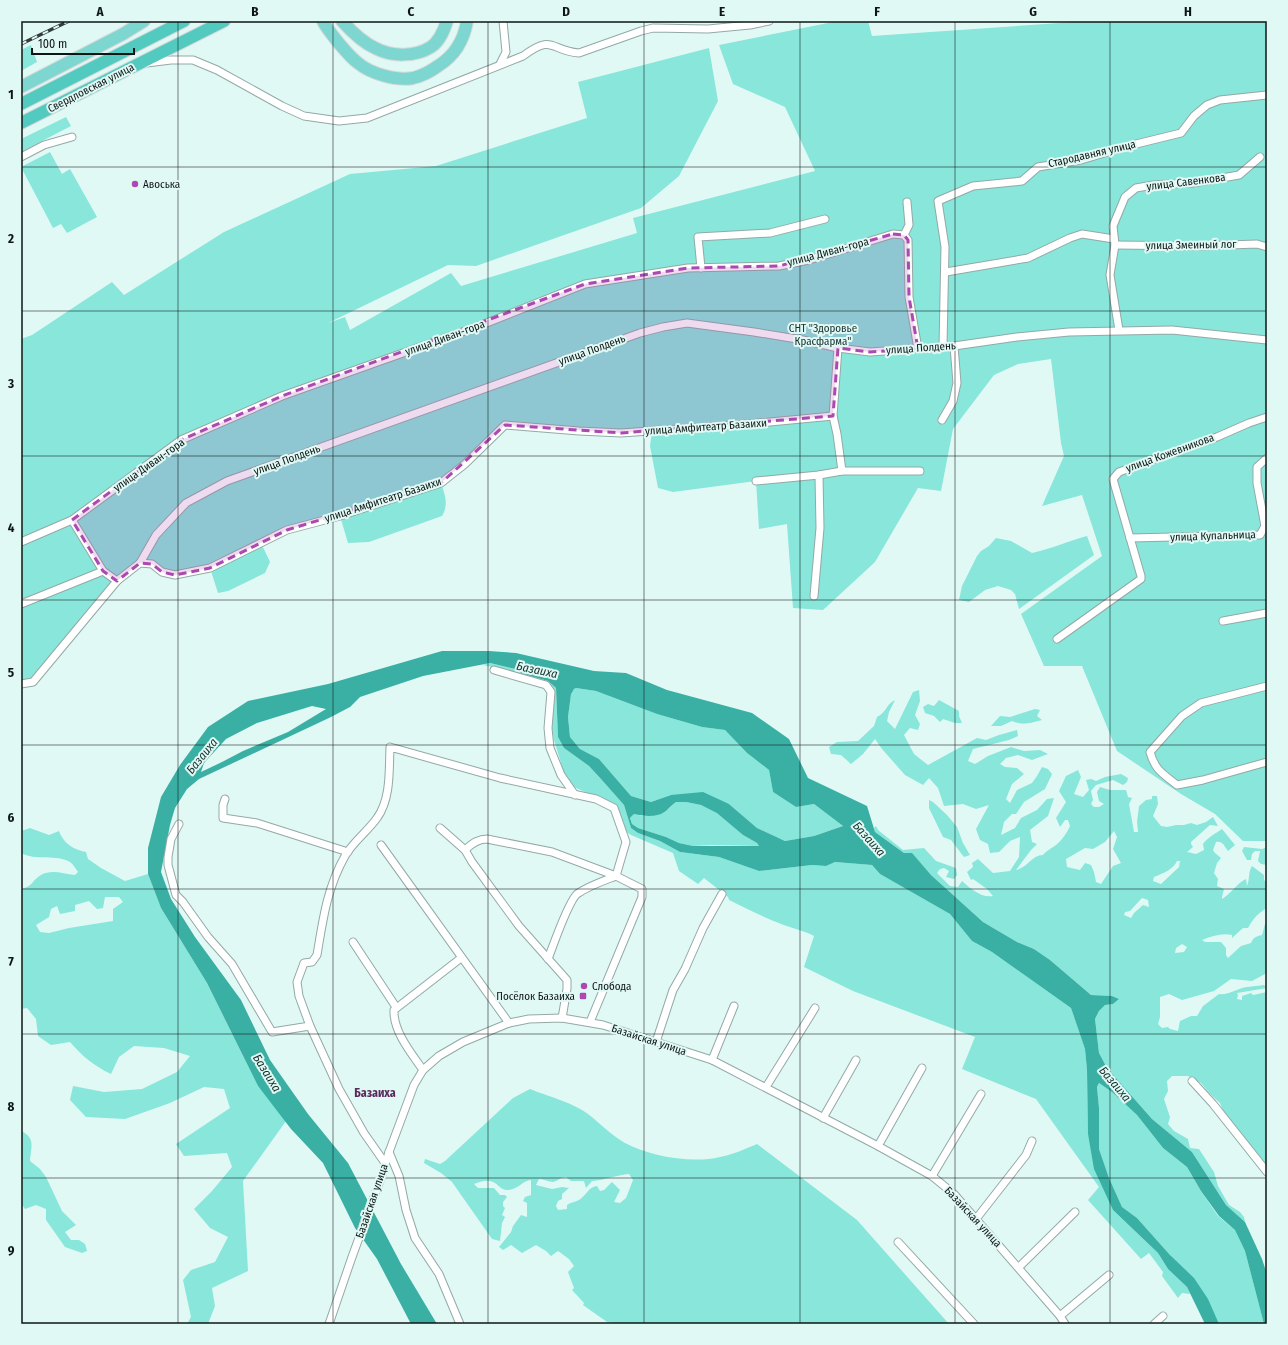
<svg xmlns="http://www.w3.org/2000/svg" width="1288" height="1345" viewBox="0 0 1288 1345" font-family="'Fira Sans Condensed',sans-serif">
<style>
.green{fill:#88e6db;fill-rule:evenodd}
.water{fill:#3aafa4;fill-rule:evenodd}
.pier{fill:#e1f9f5}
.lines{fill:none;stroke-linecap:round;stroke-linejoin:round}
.minor-casing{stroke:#93a9a6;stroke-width:9}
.primary-casing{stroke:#d8dada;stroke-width:14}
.trunk-casing{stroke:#d8dada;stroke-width:14}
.minor{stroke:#fff;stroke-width:7}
.primary{stroke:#7dd7d0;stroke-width:12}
.trunk{stroke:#52cac0;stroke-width:12}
.rail-casing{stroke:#323d3b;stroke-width:3.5}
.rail{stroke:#e1f9f5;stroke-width:2;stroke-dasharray:6;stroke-linecap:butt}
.marked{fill:#ac49b0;fill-opacity:0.2;stroke:#ac49b0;stroke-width:3;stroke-dasharray:8 5;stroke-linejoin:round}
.grid{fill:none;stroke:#0e1615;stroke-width:1;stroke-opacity:0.55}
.poi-dot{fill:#ac49b0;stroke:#e1f9f5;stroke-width:1.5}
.labels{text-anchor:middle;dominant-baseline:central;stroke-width:4;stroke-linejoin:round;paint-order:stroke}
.street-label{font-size:11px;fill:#0e1615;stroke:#e1f9f5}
.poi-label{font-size:11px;fill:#0e1615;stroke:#e1f9f5;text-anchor:start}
.park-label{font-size:11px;fill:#152f2c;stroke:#e1f9f5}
.water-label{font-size:12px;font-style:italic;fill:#152f2c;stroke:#e1f9f5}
.neighbourhood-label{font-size:12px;font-weight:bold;fill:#59295b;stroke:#e1f9f5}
.neatline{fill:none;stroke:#0e1615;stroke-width:1.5}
.grid-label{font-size:13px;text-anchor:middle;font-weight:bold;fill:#0e1615}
</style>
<rect width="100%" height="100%" fill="#e1f9f5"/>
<g class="green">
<path d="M838 21H868L872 36 1089 21H1267V841H1243L1215 814 1181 794 1117 751 1082 666H1044L1021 614 1102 556 1082 495 1042 506 1064 456 1061 443 1051 359 1018 364 994 375 953 429 941 491 918 488 875 562 823 610 793 608 787 524 759 529 756 481 673 492 658 488 650 446 652 431 505 425 441 483C445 495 449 504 442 516L369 542 348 543 340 516 287 530 261 543 270 562 265 573 228 591 218 593 210 568 175 575 152 564 140 563 117 581 33 682 21 684V339L32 335 112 282 124 295 224 232 350 174 436 166 587 118 578 82 709 48 718 101 679 176 641 208 476 266 448 265 328 323 345 317 350 330 451 273 461 286 637 233 633 218 815 171 785 107 733 84 719 45Z"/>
<path d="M31 45 37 62 21 71V50Z"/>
<path d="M66 117 71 126 21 152V139Z"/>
<path d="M50 152 62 174 70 169 97 217 67 233 61 224 53 228 21 167Z"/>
<path d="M1087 536 1094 555 1019 609 1015 594 1011 590 998 586 985 590 969 602 959 600 962 586 977 556 981 551 989 546 996 538 1011 541 1032 553C1051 549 1068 541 1087 536Z"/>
<path d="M490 663 515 669 523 674 483 665Z"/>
<path d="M548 681 556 688 558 737 564 748 589 766 601 779 624 805 631 828 638 833 660 841 680 852 719 857 759 871 812 865 826 866 835 862 872 865 880 874 950 914 972 941 992 952 1071 1008 1085 1049 1087 1070 1088 1134 1113 1210 1158 1253 1168 1269 1187 1287 1190 1294 1182 1293 1178 1298 1162 1276 1163 1272 1149 1253 1141 1259 1088 1200 1099 1187 1036 1099 962 1069 975 1037 853 991 804 967 814 936C805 931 795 929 784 925 765 918 747 909 729 900L728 897 704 878 698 884 679 871 673 853 631 835 625 831 617 807 574 787 564 773 554 740 552 729 553 689Z"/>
<path d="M576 688 596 691 657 714 702 727 725 730 747 753 769 770 773 792 796 807 814 804 843 826 814 836 785 841 757 828 729 804 671 795 651 802 631 796 599 759 580 749 570 737 568 717 571 693 574 689Z"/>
<path d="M919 690 920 701 915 715 920 724 918 730 910 728 904 735 914 754 928 765 977 738 986 740 999 735 1017 730 1018 736 1009 740 973 749 968 761 975 764 988 756 1011 747 1024 751 1040 750 1048 754 1032 760 1018 755 1006 758 1000 764 1005 767 1017 768 1024 774 1012 784 1006 799 1010 803 1017 790 1032 783 1037 776 1042 767 1048 769 1052 774 1045 789 1024 802 1016 814H1012L1004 822 1001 835 1015 828 1021 818 1037 810 1047 799 1054 798 1048 816 1030 830 1032 842 1037 844 1031 850 1016 870C1027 868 1032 855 1043 855 1047 850 1051 849 1056 845 1062 840 1067 833 1070 826L1068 820H1065L1060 827 1056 818 1066 802 1059 791 1066 776 1078 770 1081 777 1074 794 1083 797 1089 790 1086 780 1091 779 1096 781 1105 777 1121 774 1128 778 1127 782 1123 785 1113 780 1096 785 1091 791 1093 800 1091 804 1094 807H1099L1104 804 1099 801 1097 792 1100 787 1110 790H1126L1128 797 1132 798 1129 804 1134 832H1138L1137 822 1139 806 1146 800 1152 799V796H1157L1158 804 1153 816 1161 826 1167 827 1176 825H1184L1191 823 1197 825 1206 822 1213 817 1218 826 1210 825 1191 842V844L1193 847 1187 852 1196 854 1204 850 1203 844C1208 837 1215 834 1222 829L1235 845 1228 851C1224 846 1223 841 1216 842L1213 850 1215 853 1221 858 1217 863 1214 873 1218 879 1217 886 1224 889 1222 897V899C1231 894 1237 883 1246 879L1247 886C1250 879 1248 872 1252 866L1264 875V880L1267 883V908C1258 913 1253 919 1248 928H1243L1232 938V935C1222 933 1212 936 1202 940L1205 942H1221L1226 948V955L1228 958 1241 946 1251 943C1253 938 1256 936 1262 935L1265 924 1267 925V973L1252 981 1231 979 1214 991 1182 1000 1169 994 1160 997V1017L1158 1024 1162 1028 1168 1027 1170 1029 1178 1031 1180 1021 1191 1016H1197L1203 1006 1219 994C1227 996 1238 988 1247 987 1253 986 1259 986 1264 985L1267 988 1237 993 1238 995 1237 999 1242 1000V996L1251 993 1253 995 1267 992V1167L1225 1116 1220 1103 1210 1094 1201 1083 1188 1076H1172L1167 1081 1168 1091 1164 1099 1170 1117 1168 1124 1174 1131 1188 1139 1190 1148 1199 1149 1214 1172 1218 1186 1229 1205 1240 1212 1244 1217 1245 1222 1226 1205 1192 1152 1152 1119 1107 1068 1099 1053 1095 1019 1099 1011 1105 1005 1113 1004 1119 999 1112 996 1091 995 1050 960 1034 949 1017 942 983 922 931 875 912 854 904 853 875 832 874 828 876 826 878 830 903 850 924 848 936 861 956 868 957 875 954 879 946 877 949 871 944 868 940 869 937 873 950 886 958 887 962 881C971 889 981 898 993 896L987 889 973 879 971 880 967 872 973 867 972 863 978 859 993 873 1010 871 1019 857 1020 837 1010 841 999 852 990 853 988 844 980 840 976 829 989 805 976 809 963 804 944 806 938 788 929 778 923 785 905 775 882 749 875 739 863 754 851 764 841 755 831 754 829 747 837 742 858 741 874 726 877 717C887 712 886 704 895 700L889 712 887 721 895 729 913 692ZM1114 831 1117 837 1113 849 1121 863 1113 866 1101 884 1096 882 1094 872 1091 865 1085 863 1080 870 1067 867 1066 859 1085 848 1093 849 1105 842ZM1177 861H1180L1179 867 1161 884 1153 881 1154 877C1162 874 1174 869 1177 861ZM1142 898 1148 900 1149 907 1143 905 1134 913 1131 918 1124 915 1125 912 1130 911ZM1182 944 1187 947 1184 952 1175 953 1176 948Z"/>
<path d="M939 700 959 711V716L962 723H955L943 719 940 722 934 716 925 713 923 707 928 704 934 706Z"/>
<path d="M1035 709 1040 710 1037 716 1042 720C1031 723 1022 726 1012 721L1001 726H991L1000 716 1010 717Z"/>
<path d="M929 800 933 802 947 815 957 827 963 843 970 855 964 857 951 840 943 837 929 808Z"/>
<path d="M676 802H686L701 805 717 812 743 835 757 843 759 846 712 845 693 846 679 843 666 837 638 828 632 824 630 818 634 814 643 816 665 812Z"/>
<path d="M30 828 49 835 59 831C63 843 74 850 86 852L88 859 101 868 125 881 148 874 161 908 207 983 258 1086 286 1121 243 1181 248 1271 212 1288 215 1306 208 1324H187L191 1317 183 1280 191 1270 215 1262 228 1237 210 1228 194 1209 212 1191 232 1167 227 1153 184 1156 176 1144 230 1108 224 1089 204 1087 170 1103 125 1119 86 1117 70 1100 73 1086 104 1092 142 1089 177 1072 190 1056 164 1048 134 1046 119 1057 111 1074C94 1066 82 1056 70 1042L51 1045 38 1036 36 1019 27 1008 21 1009V889C34 886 32 880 41 875 52 869 63 874 75 875L78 872C76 869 73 864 70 862 58 854 34 861 21 853V831ZM105 897H119L123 902 113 909V921L69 928 49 933 40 932 36 925 49 917 51 909 57 906 60 914 75 911V905L89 901 97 909 103 908Z"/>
<path d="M1244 847 1262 849 1267 847V865L1261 864 1258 861 1260 851H1255L1252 854 1251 860H1247L1242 851Z"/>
<path d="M1099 1083 1112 1092 1137 1115 1163 1148 1187 1167 1201 1191 1218 1216 1235 1230 1245 1251 1264 1324H1219L1170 1255 1137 1218 1122 1207 1109 1178 1099 1149V1108L1097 1087Z"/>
<path d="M530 1089C547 1096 574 1103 588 1114 601 1124 611 1135 625 1143 650 1156 691 1164 720 1157 732 1155 745 1149 757 1144L857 1220 949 1324H617L607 1322 583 1305 584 1303 572 1290 574 1288 568 1272 574 1266 569 1259 558 1251 551 1256 546 1251 536 1245 522 1253 511 1245 503 1250 499 1247 511 1232 513 1226 521 1215 527 1217V1203L523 1201 525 1197 531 1195V1180C523 1180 517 1191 506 1190 501 1189 499 1186 495 1183 489 1179 481 1181 474 1184L478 1188H494L500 1195H505L507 1197 503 1202V1206L505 1208 502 1215 505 1217 502 1223 500 1241 492 1239 452 1182 441 1173 424 1163 425 1159 440 1164 445 1161 513 1098ZM629 1174 633 1180 626 1198 620 1203 614 1202 620 1190 612 1182 604 1190 600 1191 597 1186C588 1187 587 1195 579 1200 575 1202 571 1202 567 1205V1209L558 1210 556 1206 558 1201 562 1199V1194L569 1188 562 1187 552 1189 536 1185 539 1179C544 1179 548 1182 553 1182 558 1181 559 1178 566 1177L571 1181H584L586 1188 592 1181C605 1180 616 1175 629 1174Z"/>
<path d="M21 1131C36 1138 31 1147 30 1161L40 1169 46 1177 62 1211 76 1225 65 1232 71 1240H79L85 1244 87 1251 82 1253 65 1247 46 1220V1209L36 1205 25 1209 21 1203Z"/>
</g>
<path class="water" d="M442 651H489L516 653 594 671 626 673 667 690 752 713 789 739 808 778 867 806 875 832 904 853H912L931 875 983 922 1017 942 1034 949 1050 960 1091 995 1112 996 1119 999 1113 1004 1105 1005 1099 1011 1095 1019 1099 1053 1107 1068 1152 1119 1192 1152 1226 1205 1245 1222 1262 1259 1267 1274V1324H1264L1245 1251 1235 1230 1219 1216 1201 1191 1187 1167 1163 1148 1137 1115 1112 1092 1099 1083 1097 1087 1099 1108V1149L1109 1178 1122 1207 1137 1218 1170 1255 1194 1278 1208 1299 1219 1324H1205L1187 1287 1168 1269 1158 1253 1113 1210 1094 1169 1088 1134 1087 1070 1085 1049 1071 1008 992 952 972 941 950 914 880 874 872 865 835 862 826 866 812 865 759 871 719 857 680 852 660 841 638 833 631 828 624 805 601 779 589 766 564 748 558 737 556 688 548 681 523 674 515 669 490 663 423 676 360 697 350 707 331 717 199 779 187 789 175 808 170 825 161 872 171 899 195 937 241 1000 270 1060 308 1114 348 1163 401 1264 437 1324H411L377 1259 355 1228 323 1163 291 1129 258 1086 207 983 161 908 148 874V848L161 797 180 765 208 727 248 701 328 684ZM576 688 596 691 657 714 702 727 725 730 747 753 769 770 773 792 796 807 814 804 843 826 814 836 785 841 757 828 729 804 703 792 671 795 651 802 631 796 599 759 580 749 570 737 568 717 571 694 574 689ZM312 706 326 709 288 732 243 751 222 762 201 772 204 763 226 739 257 723ZM676 802H686L701 805 717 813 743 835 757 843 759 846H693L679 843 666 837 638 828 632 824 630 818 634 814C644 816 657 818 666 811 669 808 672 805 676 802Z"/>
<path class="pier" d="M368 1198 374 1209 362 1242 356 1233Z"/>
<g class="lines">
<g class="minor-casing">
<g id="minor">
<path d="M147 63 171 60H193L217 70 282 106 304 116 339 121 367 118 523 56C554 33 550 51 579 53L641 31 653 28 708 29 750 25 769 21"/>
<path d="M500 64 506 52 503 21"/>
<path d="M21 157 44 145 72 137"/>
<path d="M907 202 909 225 904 235 908 240 909 297 918 349"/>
<path d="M1115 245 1201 246 1257 244 1267 247"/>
<path d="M701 268 698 237 770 233 825 219"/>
<path d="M946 272 1028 258 1070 238 1082 234 1114 239"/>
<path d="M1119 330 1110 275 1115 245 1113 226 1125 197 1136 188 1153 185 1193 183 1239 175 1260 157"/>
<path d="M943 347 945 247 938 201 973 186 1022 181 1038 167 1081 160 1128 146 1181 133 1194 116 1207 105 1220 100 1267 95"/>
<path d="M838 348 833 416 837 434 842 471"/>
<path d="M942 420 953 401 957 383 954 346"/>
<path d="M756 481 819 475 842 471H920"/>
<path d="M72 520 103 571 117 581"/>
<path d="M1130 538 1260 535 1265 526 1257 483V467L1267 458"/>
<path d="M21 542 72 520 181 440 282 396 479 326 585 284 688 268 779 266 809 260 893 234 904 235"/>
<path d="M140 563 152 564 162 572 175 575 210 568 287 530 340 516 441 483 465 464 505 425 579 431 621 433 737 425 833 416"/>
<path d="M814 596 820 528 819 475"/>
<path d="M21 604 103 571"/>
<path d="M1223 621 1267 613"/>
<path d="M1057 639 1141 579V576L1113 479 1119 472 1217 437 1249 423 1267 417"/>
<path d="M494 670 546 685 551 692 548 728 550 748 561 775 575 795"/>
<path d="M21 684 33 682 117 581 140 563 156 535 186 503 227 481 640 333 663 327 687 323 754 332 803 340 838 348 870 352 954 346 1017 337 1069 332 1172 330 1267 340"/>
<path d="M1267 686 1201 703 1182 716 1150 752C1155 770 1162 773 1177 785L1203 780 1267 762"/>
<path d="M225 799 223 805V818L257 823 348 852"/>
<path d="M179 824 171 839 168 857V865L176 895 183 902 208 937 232 964 272 1032 310 1026"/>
<path d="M440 828 465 850 472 862 519 926 567 980V989L562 1018"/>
<path d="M381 845 509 1023"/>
<path d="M465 850C472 843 478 839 487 839L552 852 616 876 642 889V897L590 1022"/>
<path d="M353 942 396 1007"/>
<path d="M656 1042 673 990 685 969 703 928 722 894"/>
<path d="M712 1060 734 1006"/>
<path d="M423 1070C411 1053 393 1031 394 1010L461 958"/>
<path d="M1192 1081 1213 1104 1267 1172"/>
<path d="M766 1087 815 1008"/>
<path d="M823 1118 856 1060"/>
<path d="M878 1146 922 1068"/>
<path d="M389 1152 399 1176 406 1210 415 1238 439 1274 460 1324"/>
<path d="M385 1163 364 1133 339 1089 310 1026 299 996 297 982 304 963 312 962 317 955C323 919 327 888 345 856 352 843 368 831 377 818 391 799 389 770 390 747L500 778 596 799 614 808 626 842 616 876C603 881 588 886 577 894 568 902 553 946 548 959"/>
<path d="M932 1176 981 1094"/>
<path d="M976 1219 1026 1155 1032 1141"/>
<path d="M898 1242 974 1324"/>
<path d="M1019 1267 1075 1212"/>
<path d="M1060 1316 1109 1275"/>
<path d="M329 1324 352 1257 381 1178 389 1152 414 1085 423 1070 439 1056 463 1042 509 1023 529 1019 562 1018 603 1025 712 1060 878 1146 932 1176 954 1194 1060 1316 1065 1324"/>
<path d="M1154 1324 1163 1316"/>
</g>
</g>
<g class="primary-casing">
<g id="primary">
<path d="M323 21C326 28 332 34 337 41 343 48 350 57 358 63 371 74 397 81 413 78 422 76 431 71 438 66 454 56 464 40 467 21"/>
<path d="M342 21C351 31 362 42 375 48 392 57 415 57 431 47 440 41 444 30 447 21"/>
<path d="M21 87 123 34 144 21"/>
</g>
</g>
<g class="trunk-casing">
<g id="trunk">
<path d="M21 104 184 21"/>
<path d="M21 123 224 21"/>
</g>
</g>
<use href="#minor" class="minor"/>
<use href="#primary" class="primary"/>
<use href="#trunk" class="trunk"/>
<g class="rail-casing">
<path id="rail" d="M21 44 69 21"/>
</g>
<use href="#rail" class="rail"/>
</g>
<path class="marked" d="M893 234 904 235 908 240 909 297 918 349 870 352 838 348 833 416 621 433 505 425 441 483 287 530 210 568 175 575 162 572 152 564 140 563 117 581 103 571 72 520 181 440 282 396 585 284 688 268 779 266Z"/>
<path class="grid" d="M178 21V1324M333 21V1324M488 21V1324M644 21V1324M800 21V1324M955 21V1324M1110 21V1324M21 167H1267M21 311H1267M21 456H1267M21 600H1267M21 745H1267M21 889H1267M21 1034H1267M21 1178H1267"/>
<g class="poi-dot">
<circle cx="135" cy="184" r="4"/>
<circle cx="584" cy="986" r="4"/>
<rect x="579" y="992" width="8" height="8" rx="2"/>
</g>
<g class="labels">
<g class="street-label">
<text transform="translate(91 88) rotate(-27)">Свердловская улица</text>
<text transform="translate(1092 154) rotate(-13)">Стародавняя улица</text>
<text transform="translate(1186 182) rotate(-7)">улица Савенкова</text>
<text transform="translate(1191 245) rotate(-1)">улица Змеиный лог</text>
<text transform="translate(828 252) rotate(-15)">улица Диван-гора</text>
<text transform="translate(445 338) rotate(-20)">улица Диван-гора</text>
<text transform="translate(921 348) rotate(-4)">улица Полдень</text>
<text transform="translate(592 350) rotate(-20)">улица Полдень</text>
<text transform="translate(706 427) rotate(-4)">улица Амфитеатр Базаихи</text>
<text transform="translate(1170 453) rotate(-20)">улица Кожевникова</text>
<text transform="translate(287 460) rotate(-20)">улица Полдень</text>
<text transform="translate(149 465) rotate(-35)">улица Диван-гора</text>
<text transform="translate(383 500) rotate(-18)">улица Амфитеатр Базаихи</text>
<text transform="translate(1213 536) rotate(-2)">улица Купальница</text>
<text transform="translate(649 1040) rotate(18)">Базайская улица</text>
<text transform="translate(372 1201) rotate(-71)">Базайская улица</text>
<text transform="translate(973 1217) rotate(47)">Базайская улица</text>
</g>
<g class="poi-label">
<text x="143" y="184">Авоська</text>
<text x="592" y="986">Слобода</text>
<text x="575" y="996" text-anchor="end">Посёлок Базаиха</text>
</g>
<g class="park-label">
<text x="823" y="328">СНТ "Здоровье<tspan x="823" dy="13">Красфарма"</tspan></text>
</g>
<g class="water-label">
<text transform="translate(537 670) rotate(12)">Базаиха</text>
<text transform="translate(202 756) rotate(-51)">Базаиха</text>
<text transform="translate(869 839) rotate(48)">Базаиха</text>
<text transform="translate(267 1073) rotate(58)">Базаиха</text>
<text transform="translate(1115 1084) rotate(50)">Базаиха</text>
</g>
<g class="neighbourhood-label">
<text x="375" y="1093">Базаиха</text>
</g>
</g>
<rect width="1288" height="1345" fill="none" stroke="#e1f9f5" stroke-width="44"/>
<path d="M32 48v6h102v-6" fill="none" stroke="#0e1615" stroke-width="2"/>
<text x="38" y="48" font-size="12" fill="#0e1615" stroke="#e1f9f5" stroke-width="3" paint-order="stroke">100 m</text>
<rect x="22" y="22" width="1244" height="1301" class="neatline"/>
<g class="grid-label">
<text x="100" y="16">A</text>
<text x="255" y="16">B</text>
<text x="411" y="16">C</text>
<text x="566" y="16">D</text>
<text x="722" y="16">E</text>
<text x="877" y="16">F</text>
<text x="1033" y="16">G</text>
<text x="1188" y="16">H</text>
<text x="11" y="99">1</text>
<text x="11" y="243">2</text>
<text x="11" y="388">3</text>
<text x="11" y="532">4</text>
<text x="11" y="677">5</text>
<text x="11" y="822">6</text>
<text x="11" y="966">7</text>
<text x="11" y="1111">8</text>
<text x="11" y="1255">9</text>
</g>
</svg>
